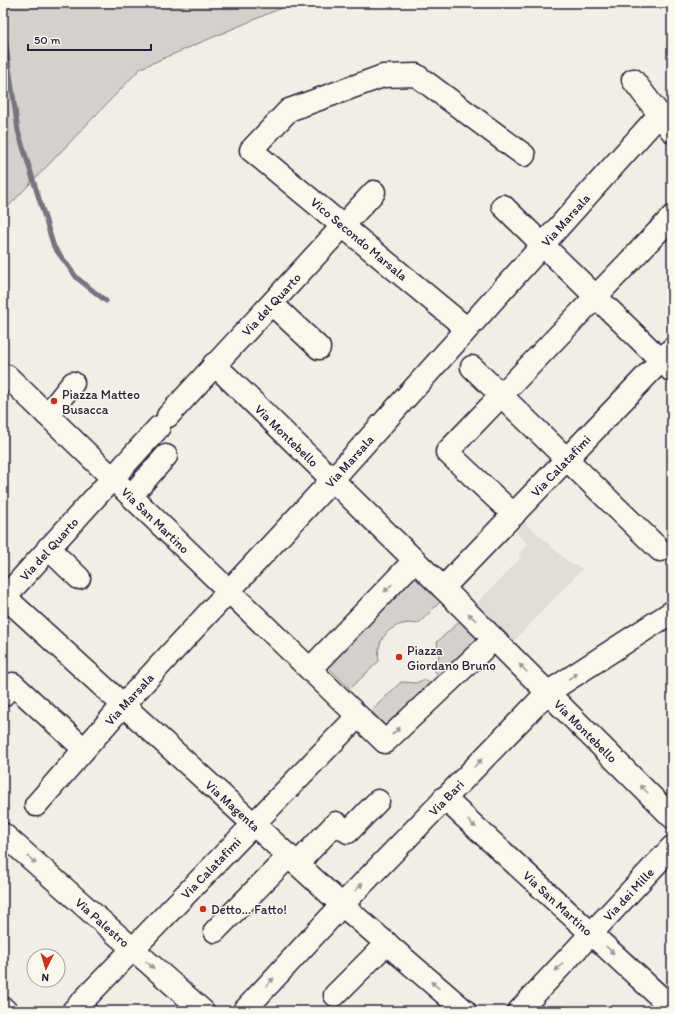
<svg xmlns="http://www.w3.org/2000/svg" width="675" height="1014" viewBox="0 0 675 1014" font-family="Itim,sans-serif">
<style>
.built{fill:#e0dcd6}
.green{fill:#d4d1cc;stroke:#7b7a84}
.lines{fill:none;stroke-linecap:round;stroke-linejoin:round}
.stream{stroke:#76747f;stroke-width:5}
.minor-casing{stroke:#22223b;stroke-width:25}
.minor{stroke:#fbf7ec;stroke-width:22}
.oneway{fill:#99979c}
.poi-dot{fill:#c8321e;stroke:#fbf7ec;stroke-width:1.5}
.labels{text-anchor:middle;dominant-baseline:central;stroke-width:3;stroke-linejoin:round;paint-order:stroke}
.street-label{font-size:13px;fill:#22223b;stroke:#fbf7ec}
.poi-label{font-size:13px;fill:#22223b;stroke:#fbf7ec;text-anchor:start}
</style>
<rect width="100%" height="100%" fill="#f2eee5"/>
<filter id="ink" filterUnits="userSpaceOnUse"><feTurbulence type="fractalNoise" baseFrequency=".025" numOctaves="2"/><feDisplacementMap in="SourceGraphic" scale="8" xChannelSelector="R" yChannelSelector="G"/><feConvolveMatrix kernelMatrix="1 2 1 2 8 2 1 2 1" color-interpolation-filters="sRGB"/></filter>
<g filter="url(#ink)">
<path class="built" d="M525 523 573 566 576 564 582 569 512 643 474 606 521 558 518 555 528 544 516 532Z"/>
<g class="green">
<path d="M3 3H293L141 68 3 212Z"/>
<path d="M418 574 443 599 418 624C394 619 375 637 379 661L350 689 326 665Z"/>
<path d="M462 619 481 638 441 678 434 670 439 656 437 642Z"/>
<path d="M425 679 432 686 389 729 371 711 401 682 416 683Z"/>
</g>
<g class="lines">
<path class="stream" d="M3 24 18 131 54 247 77 278 106 301"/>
<g class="minor-casing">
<g id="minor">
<path d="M633 80 672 131"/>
<path d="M503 206 672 371"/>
<path d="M272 304 319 348"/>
<path d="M466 328 251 150 289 110 383 76 416 75 524 155"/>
<path id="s1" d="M214 364 443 588 672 349"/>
<path d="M472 367 660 550"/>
<path id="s2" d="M7 376 358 716 73 1011"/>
<path d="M47 415 73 383"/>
<path id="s3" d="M168 416 374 192"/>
<path d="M131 496 166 456"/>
<path d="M514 515 447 452 672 217"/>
<path d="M48 548 79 578"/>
<path id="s4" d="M443 588 672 817"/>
<path id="s5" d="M5 597 342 905 465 1011"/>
<path id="s6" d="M3 599 159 427"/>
<path d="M310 669 415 560"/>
<path d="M3 695 13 684 84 749"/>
<path d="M358 716 385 742 494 639"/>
<path id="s7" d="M444 798 672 1008"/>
<path id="s8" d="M36 805 123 705 332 480 660 114"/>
<path id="s9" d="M3 834 203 1011"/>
<path d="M297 864 336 823 348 832 378 801"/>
<path d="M215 931 289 856"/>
<path d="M335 995 387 943"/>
<path d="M3 1008 6 1011"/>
<path id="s10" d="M244 1011 342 905 547 693 672 612"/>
<path id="s11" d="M519 1011 672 847"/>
</g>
</g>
<use href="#minor" class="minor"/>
</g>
<defs><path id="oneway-solid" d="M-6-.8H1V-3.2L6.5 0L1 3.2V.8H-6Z"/></defs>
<g class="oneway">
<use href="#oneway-solid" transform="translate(388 588) rotate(134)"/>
<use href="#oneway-solid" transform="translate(472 617) rotate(-135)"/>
<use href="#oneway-solid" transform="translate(523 668) rotate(-134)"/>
<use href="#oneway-solid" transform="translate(573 676) rotate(-33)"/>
<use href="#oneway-solid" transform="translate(396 731) rotate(-43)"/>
<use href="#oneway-solid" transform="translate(478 763) rotate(-46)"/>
<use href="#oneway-solid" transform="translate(644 789) rotate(-135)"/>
<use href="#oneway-solid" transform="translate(472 824) rotate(42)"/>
<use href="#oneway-solid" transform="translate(32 860) rotate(42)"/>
<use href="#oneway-solid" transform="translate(359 887) rotate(-46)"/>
<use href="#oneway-solid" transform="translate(610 950) rotate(43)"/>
<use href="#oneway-solid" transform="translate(150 965) rotate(41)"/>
<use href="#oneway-solid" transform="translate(559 967) rotate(133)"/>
<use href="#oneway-solid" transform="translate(270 982) rotate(-47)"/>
<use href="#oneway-solid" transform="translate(435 985) rotate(-139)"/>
</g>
</g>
<g class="poi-dot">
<circle cx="54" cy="401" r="4"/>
<circle cx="399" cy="657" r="4"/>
<circle cx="203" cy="909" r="4"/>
</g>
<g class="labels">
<g class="street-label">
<text stroke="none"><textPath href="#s8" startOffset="789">Via Marsala</textPath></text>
<text transform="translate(359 239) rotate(40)">Vico Secondo Marsala</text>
<text stroke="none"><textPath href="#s3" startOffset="152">Via del Quarto</textPath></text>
<text stroke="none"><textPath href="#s1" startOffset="102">Via Montebello</textPath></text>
<text stroke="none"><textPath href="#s8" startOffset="465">Via Marsala</textPath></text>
<text stroke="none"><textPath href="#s1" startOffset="490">Via Calatafimi</textPath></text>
<text stroke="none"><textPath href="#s2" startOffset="207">Via San Martino</textPath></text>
<text stroke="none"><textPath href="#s6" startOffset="68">Via del Quarto</textPath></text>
<text stroke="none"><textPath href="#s8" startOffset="141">Via Marsala</textPath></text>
<text stroke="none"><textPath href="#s4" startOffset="202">Via Montebello</textPath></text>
<text stroke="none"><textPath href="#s10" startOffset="294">Via Bari</textPath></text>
<text stroke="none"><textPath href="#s5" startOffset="309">Via Magenta</textPath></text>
<text transform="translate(211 868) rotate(-46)">Via Calatafimi</text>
<text stroke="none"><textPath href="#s11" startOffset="160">Via dei Mille</textPath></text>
<text stroke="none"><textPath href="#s7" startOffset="155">Via San Martino</textPath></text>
<text stroke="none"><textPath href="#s9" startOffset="133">Via Palestro</textPath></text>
</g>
<g class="poi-label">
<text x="62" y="394">Piazza Matteo<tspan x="62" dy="15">Busacca</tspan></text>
<text x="407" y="650">Piazza<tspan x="407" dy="15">Giordano Bruno</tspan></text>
<text x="211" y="909">Detto... Fatto!</text>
</g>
</g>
<rect width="675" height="1014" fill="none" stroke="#fbf7ec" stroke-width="16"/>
<rect x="8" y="8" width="659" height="998" fill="none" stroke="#22223b" stroke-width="1.5" filter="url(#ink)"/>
<g transform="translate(46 968) rotate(185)"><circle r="19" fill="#fbf7ec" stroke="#a4a2a5"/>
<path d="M0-3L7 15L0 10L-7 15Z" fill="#c8321e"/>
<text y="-6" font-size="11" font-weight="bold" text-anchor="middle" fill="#22223b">N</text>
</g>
<path d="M28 44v6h123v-6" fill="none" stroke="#22223b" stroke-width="2"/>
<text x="34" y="44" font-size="12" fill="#22223b" stroke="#fbf7ec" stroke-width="3" paint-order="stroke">50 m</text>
</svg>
